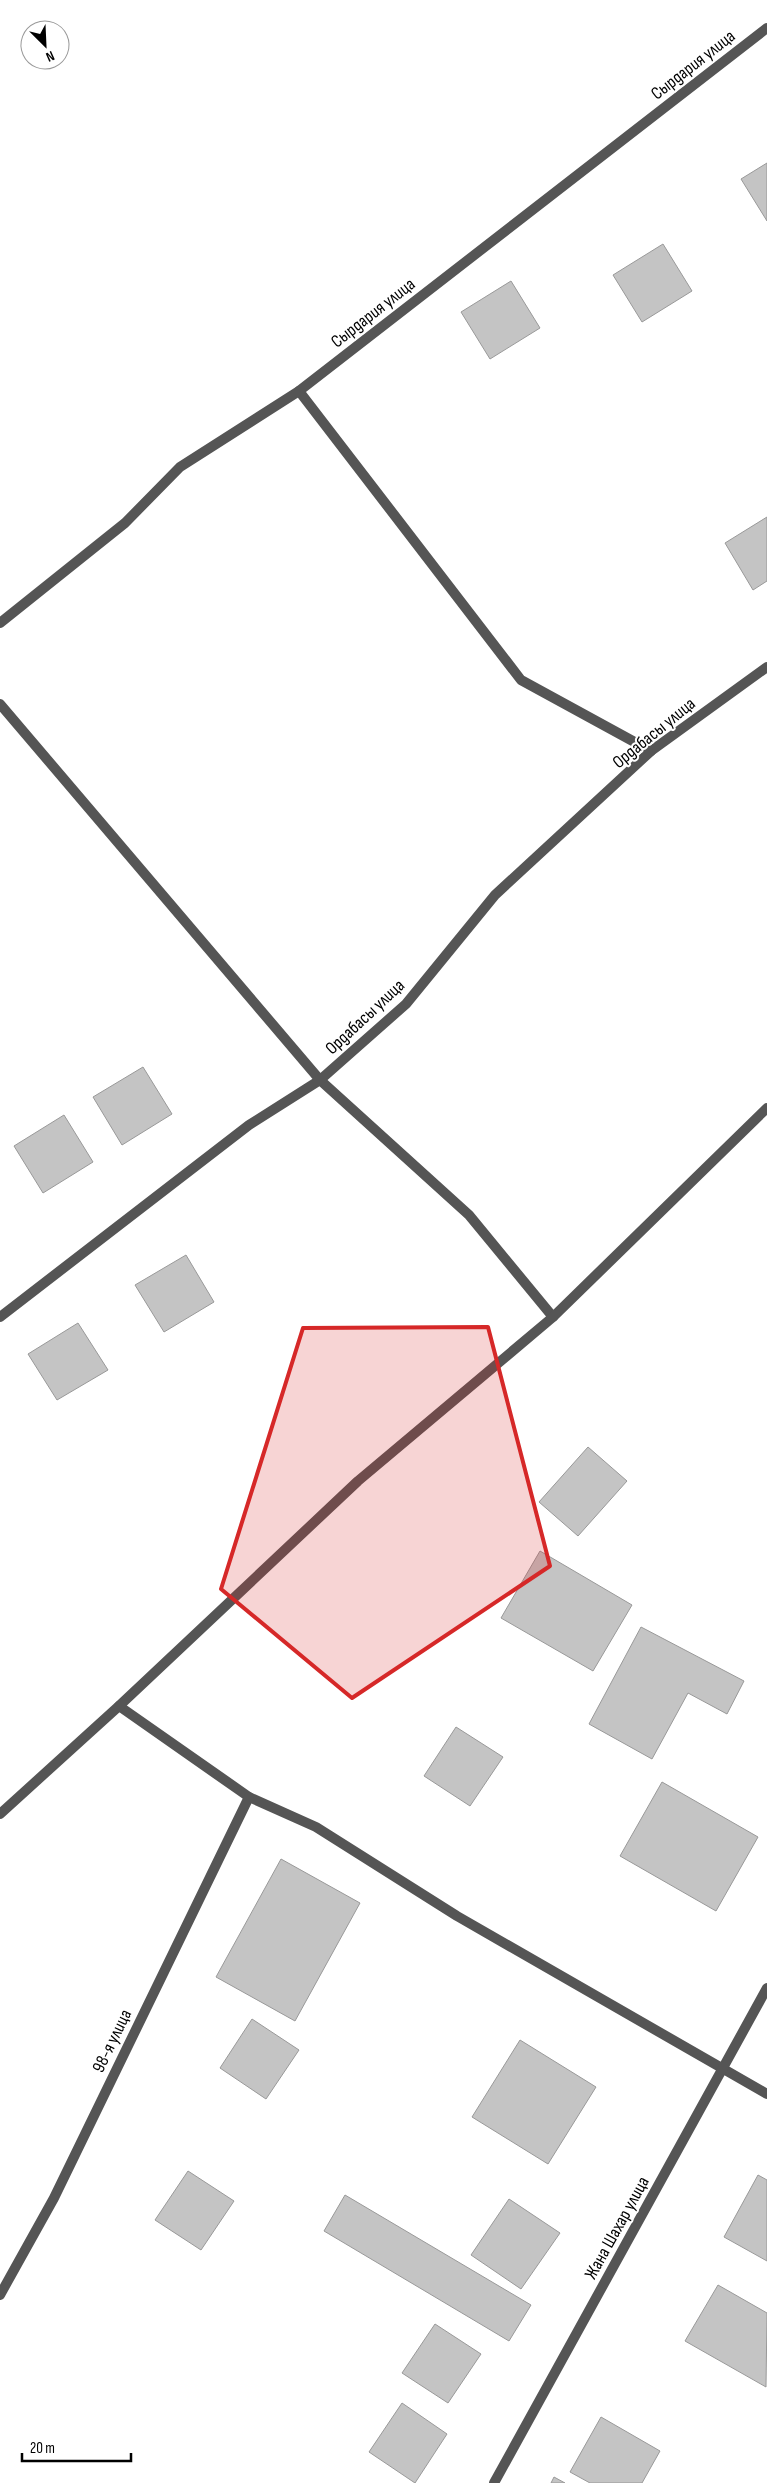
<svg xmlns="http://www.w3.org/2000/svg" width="767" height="2483" viewBox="0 0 767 2483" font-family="'Sofia Sans Condensed',sans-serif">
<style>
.building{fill:#c4c4c4;stroke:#999}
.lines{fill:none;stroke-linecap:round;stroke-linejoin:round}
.lane{stroke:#555;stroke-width:10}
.street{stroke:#555;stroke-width:10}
.marked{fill:#d62828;fill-opacity:0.2;stroke:#d62828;stroke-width:4;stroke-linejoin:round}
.labels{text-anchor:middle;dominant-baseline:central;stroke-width:4;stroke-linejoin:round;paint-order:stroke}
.street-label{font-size:18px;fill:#000;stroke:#fff}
</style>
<rect width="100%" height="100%" fill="#fff"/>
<g class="building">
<path d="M767 163V221L741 179Z"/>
<path d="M663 244 692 291 642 322 613 275Z"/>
<path d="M511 281 540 328 490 359 461 312Z"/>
<path d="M767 517V581L753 590 725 543Z"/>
<path d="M143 1067 172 1114 122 1145 93 1097Z"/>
<path d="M64 1115 93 1162 43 1193 14 1146Z"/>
<path d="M186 1255 214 1302 164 1332 135 1285Z"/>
<path d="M78 1323 108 1370 57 1400 28 1354Z"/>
<path d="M588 1447 627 1481 578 1536 539 1502Z"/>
<path d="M540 1551 632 1605 593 1671 501 1618Z"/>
<path d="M641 1627 744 1681 727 1714 688 1693 652 1759 589 1724Z"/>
<path d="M456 1727 503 1757 470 1806 424 1776Z"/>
<path d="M662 1782 758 1837 716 1911 620 1856Z"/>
<path d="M281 1859 360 1903 295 2021 216 1977Z"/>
<path d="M252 2019 299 2050 266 2099 220 2068Z"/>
<path d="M520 2040 596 2087 548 2164 472 2117Z"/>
<path d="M188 2171 234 2201 201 2250 155 2220Z"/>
<path d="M758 2175 767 2180V2261L724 2237Z"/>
<path d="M345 2195 531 2305 509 2341 324 2231Z"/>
<path d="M509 2199 560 2233 521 2289 471 2255Z"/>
<path d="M718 2285 767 2313 766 2387 685 2341Z"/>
<path d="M435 2324 481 2354 448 2403 402 2373Z"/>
<path d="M402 2403 447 2434 415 2483 369 2452Z"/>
<path d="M601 2417 660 2451 642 2483H590L570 2472Z"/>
<path d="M554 2477 565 2483H551Z"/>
</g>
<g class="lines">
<g class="lane">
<path d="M299 391 521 680 651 751"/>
<path d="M0 704 320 1080 469 1215 553 1317"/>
<path d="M119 1706 249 1797 316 1827 457 1916 767 2094"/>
</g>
<g class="street">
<path d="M0 623 125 523 180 467 299 391 767 28"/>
<path d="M0 1317 249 1125 320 1080 406 1004 495 895 651 751 767 667"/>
<path d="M0 1814 119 1706 358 1481 553 1317 767 1108"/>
<path d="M0 2295 54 2198 249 1797"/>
<path d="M494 2483 767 1988"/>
</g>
</g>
<path class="marked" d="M488 1327 550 1566 352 1698 221 1589 303 1328Z"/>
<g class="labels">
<g class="street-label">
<text transform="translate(693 65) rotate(-38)">Сырдария улица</text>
<text transform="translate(373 313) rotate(-38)">Сырдария улица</text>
<text transform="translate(654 733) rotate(-39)">Ордабасы улица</text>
<text transform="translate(365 1017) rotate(-43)">Ордабасы улица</text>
<text transform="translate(112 2041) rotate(-64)">98-я улица</text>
<text transform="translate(617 2228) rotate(-61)">Жана Шахар улица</text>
</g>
</g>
<g transform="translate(45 45) rotate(156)"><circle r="24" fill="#ffffff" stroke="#999999"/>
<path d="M0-4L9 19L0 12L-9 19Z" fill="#000000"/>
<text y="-8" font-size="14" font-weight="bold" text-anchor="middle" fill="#000000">N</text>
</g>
<path d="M22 2453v8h109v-8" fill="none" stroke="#000000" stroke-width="2.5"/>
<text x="30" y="2453" font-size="15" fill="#000000" stroke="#ffffff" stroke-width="4" paint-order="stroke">20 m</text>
</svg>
